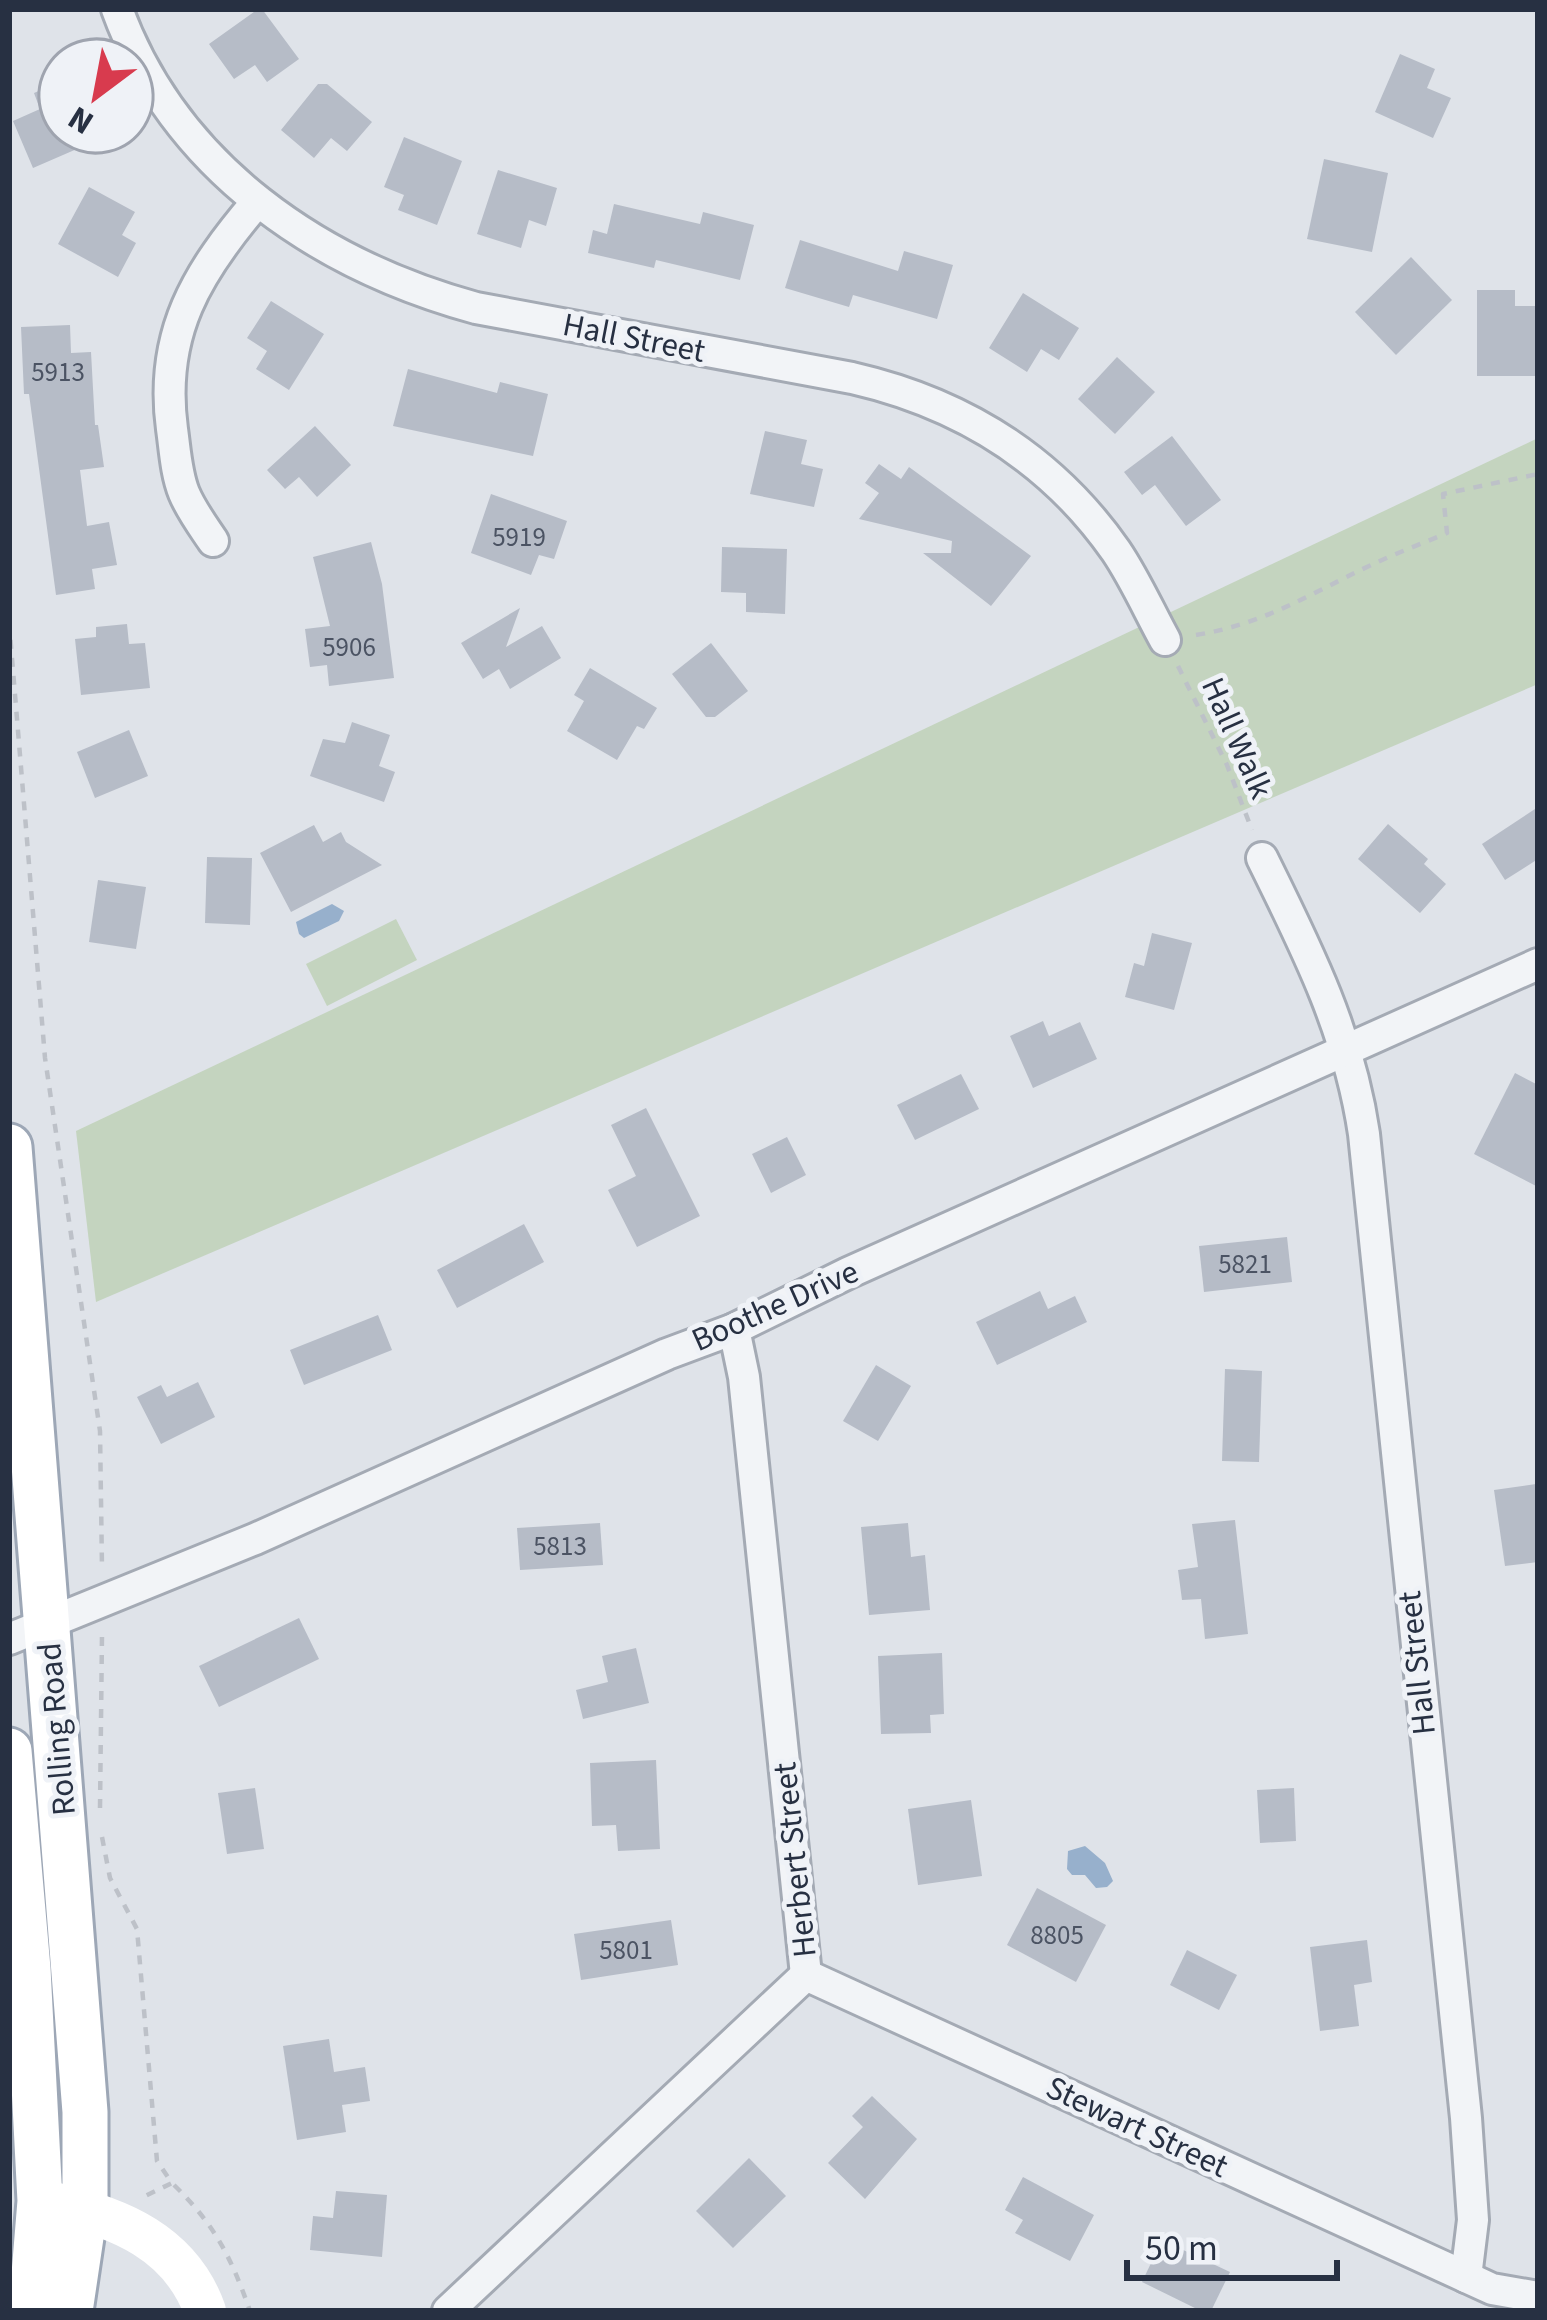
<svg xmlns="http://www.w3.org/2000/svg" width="1547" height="2320" viewBox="0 0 1547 2320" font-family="'Source Sans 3',sans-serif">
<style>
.green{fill:#c4d4bf}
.water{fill:#97b0cc}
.building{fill:#b6bcc7}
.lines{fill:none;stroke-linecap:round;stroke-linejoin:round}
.street-casing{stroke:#a4aab4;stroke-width:36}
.primary-casing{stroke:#9da7b6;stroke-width:51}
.path{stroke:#bdc1c8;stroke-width:4.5;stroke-dasharray:9 9;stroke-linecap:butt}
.street{stroke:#f2f4f7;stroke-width:30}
.secondary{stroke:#fff;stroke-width:42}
.primary{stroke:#fff;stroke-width:45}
.labels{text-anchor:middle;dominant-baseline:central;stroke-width:10;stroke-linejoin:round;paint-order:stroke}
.number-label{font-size:27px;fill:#4b5363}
.street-label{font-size:33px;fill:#273042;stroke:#eff2f7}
</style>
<rect width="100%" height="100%" fill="#dfe3e9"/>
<g class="green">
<path d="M1538 438V684L96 1302 76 1131Z"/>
<path d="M396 919 417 960 327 1006 306 964Z"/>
</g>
<g class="water">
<path d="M332 904 344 911 339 921 304 938 299 934 296 922Z"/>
<path d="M1085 1846 1105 1863 1113 1881 1107 1887 1096 1888 1085 1875H1072L1067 1869 1068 1851Z"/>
</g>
<g class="building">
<path d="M258 9H262L299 59 267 82 255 65 234 79 209 44Z"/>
<path d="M1400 54 1435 69 1427 88 1451 98 1433 138 1375 112Z"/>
<path d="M60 82V132H116L33 168 13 121 40 109 34 93Z"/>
<path d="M318 84H327L372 122 347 151 331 138 314 158 281 130Z"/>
<path d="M404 137 462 161 437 225 398 210 404 195 384 187Z"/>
<path d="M1324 159 1388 173 1372 252 1307 239Z"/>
<path d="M498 170 557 188 546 226 529 220 521 248 477 234Z"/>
<path d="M89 187 135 212 122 235 136 243 118 277 58 244Z"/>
<path d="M614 204 700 224 703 212 754 225 740 280 656 260 654 268 588 253 593 230 607 234Z"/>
<path d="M800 240 898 271 904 251 953 265 937 319 853 295 849 307 785 288Z"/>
<path d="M1411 257 1452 300 1396 355 1355 312Z"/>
<path d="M1477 290H1515V306H1537V376H1477Z"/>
<path d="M1023 293 1079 328 1059 360 1041 349 1027 372 989 348Z"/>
<path d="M271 301 324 334 289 390 256 369 267 351 247 338Z"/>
<path d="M70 325 71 353 91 352 95 425H98L104 467 80 470 87 526 109 522 117 565 92 569 95 589 56 595 29 394H24L21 327Z"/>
<path d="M1117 357 1155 392 1115 434 1078 399Z"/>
<path d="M408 369 497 393 500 382 548 394 533 456 393 426Z"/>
<path d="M315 426 351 465 317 497 299 477 285 489 267 470Z"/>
<path d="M765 431 807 440 801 464 823 469 814 507 750 494Z"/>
<path d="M1172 436 1221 500 1186 526 1155 485 1142 495 1124 472Z"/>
<path d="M879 464 901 479 909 467 1031 556 991 606 923 553H951L952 541 859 519 879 493 865 483Z"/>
<path d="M491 494 567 521 554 559 539 555 531 575 471 553Z"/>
<path d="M371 542 382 584 394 678 329 686 327 665 310 667 305 629 330 626 313 557Z"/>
<path d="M722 547 787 549 785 614 746 612V593L721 592Z"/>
<path d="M520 608 506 647 542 626 561 658 510 689 499 669 483 679 461 643Z"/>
<path d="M127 624 129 644 145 643 150 688 81 695 75 639 96 637V627Z"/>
<path d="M711 643 748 691 715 717H706L672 674Z"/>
<path d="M590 668 657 708 644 729 637 726 617 760 567 731 584 701 574 695Z"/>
<path d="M352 722 390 735 379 766 395 772 384 802 310 776 323 739 345 743Z"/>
<path d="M129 730 148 776 95 798 77 752Z"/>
<path d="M1538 807V859L1505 880 1482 844Z"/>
<path d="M1388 824 1428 859 1424 864 1446 884 1420 913 1358 859Z"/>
<path d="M314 825 323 842 341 832 346 842 382 865 291 912 260 853Z"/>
<path d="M207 857 252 858 250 925 205 923Z"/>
<path d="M98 880 146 887 136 949 89 942Z"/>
<path d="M1152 933 1192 943 1174 1010 1125 997 1134 963 1144 966Z"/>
<path d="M1043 1021 1049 1036 1080 1022 1097 1059 1033 1088 1010 1036Z"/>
<path d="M1515 1073 1538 1085V1187L1474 1154Z"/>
<path d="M961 1074 979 1109 915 1140 897 1105Z"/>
<path d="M646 1108 700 1216 637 1247 608 1190 636 1176 611 1125Z"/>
<path d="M787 1137 806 1175 771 1193 752 1154Z"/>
<path d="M524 1224 544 1262 457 1308 437 1270Z"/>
<path d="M1287 1237 1292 1282 1204 1292 1199 1246Z"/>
<path d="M1040 1291 1048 1309 1075 1296 1087 1322 997 1365 976 1322Z"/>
<path d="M378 1315 392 1350 304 1385 290 1350Z"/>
<path d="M876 1365 911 1386 878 1441 843 1421Z"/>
<path d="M1225 1369 1262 1371 1259 1462 1222 1461Z"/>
<path d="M198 1382 215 1417 161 1444 137 1397 161 1385 167 1397Z"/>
<path d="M1536 1484 1538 1562 1505 1566 1494 1490Z"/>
<path d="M1235 1520 1248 1634 1205 1639 1201 1599 1182 1600 1178 1570 1198 1567 1192 1524Z"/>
<path d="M600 1523 603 1565 520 1570 517 1528Z"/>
<path d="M908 1523 911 1557 925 1555 930 1610 869 1615 861 1527Z"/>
<path d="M299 1618 319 1659 219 1707 199 1666Z"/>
<path d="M636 1648 649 1703 583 1719 576 1690 608 1682 602 1656Z"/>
<path d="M942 1653 944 1714 930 1715 931 1733 881 1734 878 1656Z"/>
<path d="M656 1760 660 1849 618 1851 616 1825 592 1826 590 1763Z"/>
<path d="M255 1788 264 1849 227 1854 218 1793Z"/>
<path d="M1294 1788 1296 1841 1260 1843 1257 1790Z"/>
<path d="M971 1800 982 1876 918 1885 908 1809Z"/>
<path d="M1037 1888 1106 1925 1076 1982 1007 1945Z"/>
<path d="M671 1920 678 1965 581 1980 574 1934Z"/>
<path d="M1367 1940 1372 1982 1354 1985 1359 2026 1320 2031 1310 1947Z"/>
<path d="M1187 1950 1237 1975 1219 2010 1170 1985Z"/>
<path d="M329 2039 334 2072 365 2067 370 2101 342 2105 346 2132 297 2140 283 2046Z"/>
<path d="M872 2096 917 2139 865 2199 828 2163 863 2127 852 2116Z"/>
<path d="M749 2158 786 2196 733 2248 696 2211Z"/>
<path d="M1023 2177 1094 2215 1070 2261 1015 2233 1023 2220 1005 2210Z"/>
<path d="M336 2191 387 2195 382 2257 310 2250 313 2216 333 2218Z"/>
<path d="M1162 2240 1230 2272 1211 2311H1201L1142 2282Z"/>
</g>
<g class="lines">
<g class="street-casing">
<g id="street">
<path d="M117 9C175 168 319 265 476 308L852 378C961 403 1051 458 1116 551 1135 579 1149 611 1165 640"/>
<path d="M213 541C203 526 191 510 184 493 176 473 175 450 172 429 159 334 197 272 257 202"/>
<path d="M1262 858C1307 949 1349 1032 1364 1134L1466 2118 1473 2220 1466 2277"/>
<path d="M734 1329 744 1377 806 1975"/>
<path d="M9 1639 255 1539 667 1354 734 1329 848 1273 1538 964"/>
<path d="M806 1975 1466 2277 1492 2289 1538 2297"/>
<path d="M448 2311 806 1975"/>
</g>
</g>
<g class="primary-casing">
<g id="primary">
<path d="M9 1147 85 2112V2210L70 2311"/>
<path d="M9 1751 28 1969 40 2201 31 2311"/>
</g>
</g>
<g class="path">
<path d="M9 622 45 1058 100 1431 102 1568"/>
<path d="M1196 635C1264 624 1308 595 1369 566 1394 554 1421 544 1447 533L1443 494 1538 474"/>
<path d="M1178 666 1227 765 1252 830"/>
<path d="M100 1808 102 1634"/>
<path d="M102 1837 110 1878 137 1929 157 2161 172 2183 145 2196"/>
<path d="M174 2185C215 2225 231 2257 250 2311"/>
</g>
<use href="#street" class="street"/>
<path class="secondary" d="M53 2203C119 2217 181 2243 205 2311"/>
<use href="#primary" class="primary"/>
</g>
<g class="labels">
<g class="number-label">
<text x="58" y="372">5913</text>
<text x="519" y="537">5919</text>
<text x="349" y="647">5906</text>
<text x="1245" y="1264">5821</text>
<text x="560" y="1546">5813</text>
<text x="1057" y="1935">8805</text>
<text x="626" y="1950">5801</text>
</g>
<g class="street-label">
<text transform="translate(634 338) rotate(11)">Hall Street</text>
<text transform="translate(1237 738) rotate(66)">Hall Walk</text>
<text transform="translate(775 1306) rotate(-24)">Boothe Drive</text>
<text transform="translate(1417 1663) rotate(-96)">Hall Street</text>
<text transform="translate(57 1729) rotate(-95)">Rolling Road</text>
<text transform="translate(795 1860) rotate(-96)">Herbert Street</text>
<text transform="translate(1137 2127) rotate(25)">Stewart Street</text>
</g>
</g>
<rect width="1547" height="2320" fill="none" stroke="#273042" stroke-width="24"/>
<g transform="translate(96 96) rotate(212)"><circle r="57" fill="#eff2f7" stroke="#9fa4af" stroke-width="3"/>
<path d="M0-9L21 45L0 30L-21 45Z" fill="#d83b4e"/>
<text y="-18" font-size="33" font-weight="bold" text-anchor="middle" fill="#273042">N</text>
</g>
<path d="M1127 2260v18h210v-18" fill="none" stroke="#273042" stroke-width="6"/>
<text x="1145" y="2260" font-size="36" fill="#273042" stroke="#eff2f7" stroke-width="9" paint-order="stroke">50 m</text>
</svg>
